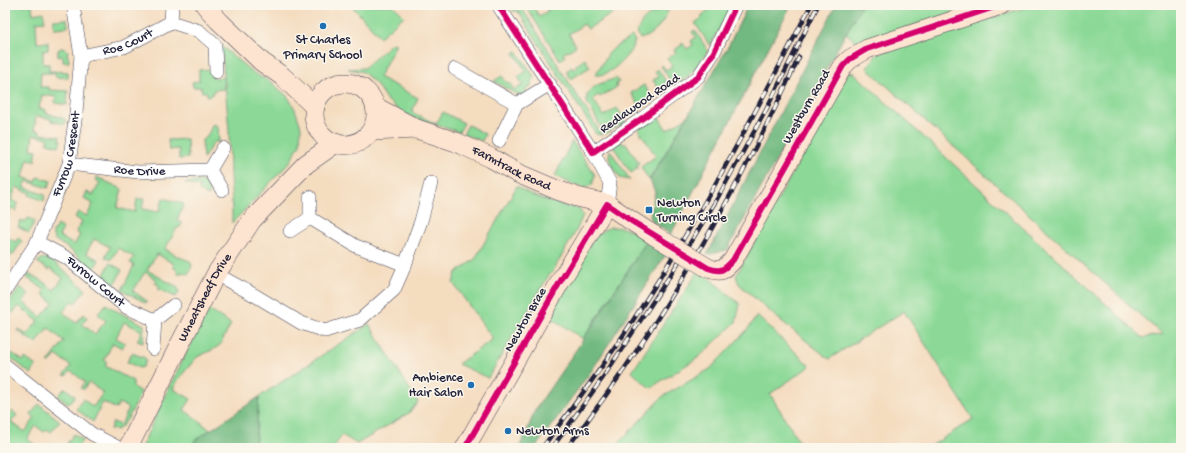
<svg xmlns="http://www.w3.org/2000/svg" width="1186" height="453" viewBox="0 0 1186 453" font-family="'Gochi Hand',sans-serif">
<style>
.green{fill:#8cd997;stroke:#577e69}
.forest{fill:#71b980;stroke:#4a6e5e}
.lines{fill:none;stroke-linecap:round;stroke-linejoin:round}
.street-casing{stroke:#423e4f;stroke-width:14}
.secondary-casing{stroke:#423e4f;stroke-width:20}
.street{stroke:#fff;stroke-width:13}
.secondary{stroke:#fde4d0;stroke-width:19}
.rail-casing{stroke:#22223b;stroke-width:4.5}
.rail{stroke:#fbf7ec;stroke-width:3;stroke-dasharray:9;stroke-linecap:butt}
.secondary-bridge-casing{stroke:#423e4f;stroke-width:20;stroke-linecap:butt}
.secondary-bridge{stroke:#fde4d0;stroke-width:19}
.cycleway-casing{stroke:#fbf7ec;stroke-width:8}
.cycleway{stroke:#d6006c;stroke-width:6}
.poi-dot{fill:#1f6fb2;stroke:#fbf7ec;stroke-width:1.5}
.labels{text-anchor:middle;dominant-baseline:central;stroke-width:3;stroke-linejoin:round;paint-order:stroke}
.poi-label{font-size:13px;fill:#22223b;stroke:#fbf7ec;text-anchor:start}
.street-label{font-size:13px;fill:#22223b;stroke:#fbf7ec}
</style>
<rect width="100%" height="100%" fill="#fbf7ec"/>
<filter id="ink" filterUnits="userSpaceOnUse"><feTurbulence type="fractalNoise" baseFrequency=".025" numOctaves="2"/><feDisplacementMap in="SourceGraphic" scale="8" xChannelSelector="R" yChannelSelector="G"/><feConvolveMatrix kernelMatrix="1 2 1 2 8 2 1 2 1" color-interpolation-filters="sRGB"/></filter>
<filter id="wash" filterUnits="userSpaceOnUse"><feTurbulence type="fractalNoise" baseFrequency=".012" numOctaves="4" result="noise"/><feDisplacementMap in="SourceGraphic" scale="16" xChannelSelector="R" yChannelSelector="G"/><feGaussianBlur stdDeviation="0.9" result="paint"/><feColorMatrix in="noise" values="0 0 0 0 0 0 0 0 0 0 0 0 0 0 0 0 0 1.4 0 .05"/><feComposite in="paint" operator="in"/></filter>
<g filter="url(#wash)">
<rect width="100%" height="100%" fill="#f4dcbf"/>
<g class="green">
<path d="M5 5H32L33 14 43 12 45 21 36 22 37 43 48 42V50L43 51V64H49V71L68 72V78L56 77 55 73H41L40 87H49V90L68 91 67 105 55 103 56 97 42 95 39 108 46 110V113L65 119V124L51 121V119L36 116 34 130 40 131V134L60 136 59 140H61L59 146 47 143 48 138 33 135 31 149 37 150 35 161 28 159 23 177 36 182 38 177 51 181 48 188 27 181 24 187 45 195 44 201 29 195 30 193 16 187 11 200 18 203 16 211 11 208 5 219Z"/>
<path d="M351 5H393L404 16 380 37Z"/>
<path d="M509 5H520L602 135 596 134 518 11H513Z"/>
<path d="M525 5H532L539 16 548 11 546 7 548 5H616L619 9 588 29 584 24 569 34 576 46 563 54 565 57 560 60Z"/>
<path d="M711 5H732L710 46 695 23 703 17 702 15 710 9 709 7Z"/>
<path d="M862 5H978L857 43 846 33Z"/>
<path d="M1033 5H1181V448H928L973 419 904 311 829 359 769 311 739 284 736 276 848 72 854 73 1143 338 1163 334 1148 322 867 68 877 54Z"/>
<path d="M665 9 668 10C666 21 651 37 640 39L637 32C642 18 651 12 665 9Z"/>
<path d="M67 19 68 27 54 28 53 20Z"/>
<path d="M695 30 708 51C697 67 691 76 674 86L661 66 662 65 666 70 672 66 667 58 676 53 674 50 682 45 681 43 682 42 687 49 693 45 691 41 696 37 692 32Z"/>
<path d="M632 36 635 41C633 45 632 49 629 53 622 62 608 77 595 75L609 53 614 48Z"/>
<path d="M392 43 396 44 379 77 418 98 412 112 436 124 443 112 464 123 459 132 414 118 401 112 386 99 376 84 363 72 348 69 364 68Z"/>
<path d="M220 45 252 72 272 83 288 97 295 109 301 127 300 144 290 162 232 223V204L230 174 229 130 223 62Z"/>
<path d="M61 48 66 49 68 51 67 54 69 59V62H63V57L62 56 58 57V50Z"/>
<path d="M517 51 535 78 532 80 531 86 525 90 528 94C516 98 504 86 494 81L502 76 507 83 509 82 514 90 523 85 518 77 526 71 514 53Z"/>
<path d="M585 59 590 67 571 79 566 71 572 67 574 70 576 68 575 66Z"/>
<path d="M211 69 213 78 223 77 224 89 214 90 212 95 207 96V92H202L201 87H193L192 82 199 81V70Z"/>
<path d="M658 69 670 88 662 94 653 80 659 77 655 71Z"/>
<path d="M616 78 619 82 616 84 617 87 600 97 598 95 593 99 604 116 617 108 626 122 605 134 587 102V95L591 89 597 85Z"/>
<path d="M644 85 654 100 641 108 631 93Z"/>
<path d="M658 116 667 130 687 117 649 180 641 167 656 156 638 129Z"/>
<path d="M214 124 216 125 218 127 219 142H214L203 159 202 140C208 136 210 131 212 125Z"/>
<path d="M468 125 485 134 482 141 463 134Z"/>
<path d="M187 139 188 158 179 159V149L169 150 168 140Z"/>
<path d="M572 141 595 175 592 185 585 188 576 186 555 176Z"/>
<path d="M621 141 623 144 626 143 639 163 636 165 638 168 631 173 613 146Z"/>
<path d="M610 150 630 180 620 178C615 169 606 161 610 150Z"/>
<path d="M97 177 122 189 117 208 135 212 137 199H144L142 209 159 212 163 198 184 204 177 220 182 223 180 227 177 228 165 249 179 257 190 261 192 266 188 274 181 272 180 275 177 273 178 271 173 267 174 264 157 254 147 270 177 287 179 291 176 297 158 289 160 286 155 283 157 280 145 272 133 291 147 301 146 303 122 290 134 265 130 263 134 257 118 248 111 260 105 257 110 247 94 239 86 253 99 260 93 270 68 248 55 240 53 236V232L57 225 63 229 59 236 74 245 80 235 76 232 82 222 75 217 78 212 87 216 93 204 84 198 87 192 93 195 100 183 96 180Z"/>
<path d="M201 181 205 182 210 189 209 196 204 194V193L199 191 200 187 184 183Z"/>
<path d="M517 186C534 199 558 204 579 209L583 215 577 229 552 273 549 275 488 378 458 364 493 339 453 283 456 273 475 259Z"/>
<path d="M28 218 35 221 29 233 18 227 21 220 25 222Z"/>
<path d="M611 227C627 227 635 232 648 239L583 339 547 315 596 235 604 230Z"/>
<path d="M9 238 16 242 18 238 22 241 12 256 9 254 11 250 5 246Z"/>
<path d="M43 258 53 261 86 290 75 303 72 301 63 312 76 323 84 314 87 317 82 324 95 334 106 321 98 314 106 304 115 310 144 325 143 343 137 341 142 331 124 322 116 338 125 343 122 348 113 343 104 360 107 362 105 366 133 381V387L141 392C135 404 128 425 116 430L110 429 113 422 121 425 129 408 119 403 116 409 103 402 93 422 76 409 83 399 93 407 103 393 89 382 83 390 81 388 85 382 71 371 66 376 64 375 71 366 56 355 49 364 48 363 64 341 48 328 36 344 17 330 18 329 27 335 38 321 19 306 13 313 5 308 20 287 29 294 23 302 41 317 53 303 43 294 45 290 26 277 28 274 41 280 54 290 63 278 50 268 49 270 37 262Z"/>
<path d="M110 263 122 270 114 286 103 277Z"/>
<path d="M699 270 740 304 736 322 699 357 650 388 632 372Z"/>
<path d="M209 310 231 324 220 345 214 349 197 357 180 377 173 389 191 399 184 410 197 419 210 430 194 441 197 448H141L170 385Z"/>
<path d="M757 316 810 366 770 394 803 448H614L662 397 710 369 747 330Z"/>
<path d="M369 324 418 402 409 413 357 444 342 435 333 448H255L259 397Z"/>
<path d="M5 350 10 355 12 353 23 361 25 358 36 366 31 374 5 353Z"/>
<path d="M132 353 145 358 146 361 143 367 139 368 127 362Z"/>
<path d="M65 388 75 396 69 404 58 396Z"/>
<path d="M39 404 60 421 51 432 47 429 44 432 36 426 27 439 39 448H13L5 442V419L12 411 17 415 11 422 25 432 35 418 31 414Z"/>
<path d="M74 434 83 440 77 448H69L66 445Z"/>
</g>
<g class="forest">
<path d="M748 5H791L671 234 652 221 650 216 655 192 650 180 728 47Z"/>
<path d="M836 5H862L846 33 727 250 707 255Z"/>
<path d="M648 239 668 251 592 370 535 448H519L529 426 535 410 593 325Z"/>
<path d="M259 397 255 448H198L194 441Z"/>
</g>
</g>
<g filter="url(#ink)">
<g class="lines">
<g class="street-casing">
<g id="street">
<path d="M172 5 171 22 199 31 215 45 216 72"/>
<path d="M498 5 593 152 644 117 698 77 713 54 736 5"/>
<path id="s1" d="M81 56 124 47 171 22"/>
<path d="M455 69 517 104"/>
<path d="M499 141 517 104 550 84"/>
<path d="M593 152 610 183 607 204"/>
<path id="s2" d="M69 164 138 172 210 170"/>
<path d="M222 190 210 170 223 148"/>
<path d="M310 218 356 246 405 265"/>
<path d="M290 231 310 218V197"/>
<path id="s3" d="M37 242 67 258 126 307 155 320"/>
<path d="M216 274 256 296 301 323 325 331 360 320 394 290 405 265 421 221 431 183"/>
<path id="s4" d="M5 291 37 242 69 164 76 113 81 56 73 5"/>
<path d="M153 349 155 320 174 305"/>
<path d="M5 365 92 434 119 448"/>
</g>
</g>
<g class="secondary-casing">
<g id="secondary">
<path d="M205 5 218 20 262 62 282 76 315 107"/>
<circle cx="345" cy="114" r="31"/>
<path id="s5" d="M376 107 417 129 456 142 491 158 517 173 557 190 577 197 607 204 633 222 655 236"/>
<path d="M371 131 417 129"/>
<path d="M708 268C721 273 724 270 733 260L843 66 850 59 867 49 1001 5"/>
<path id="s6" d="M128 448 181 342 216 274 252 220 306 164 336 143"/>
<path d="M465 448 560 282 607 204"/>
</g>
</g>
<use href="#street" class="street"/>
<use href="#secondary" class="secondary"/>
<g class="rail-casing">
<g id="rail">
<path d="M542 448C572 408 603 367 630 325 697 222 755 114 811 5"/>
<path d="M552 448 602 379 673 271 717 199 766 110 818 5"/>
<path d="M567 448C591 416 615 384 637 350 699 257 753 158 799 57"/>
</g>
</g>
<use href="#rail" class="rail"/>
<g class="secondary-bridge-casing">
<path id="secondary-bridge" d="M655 236 708 268"/>
</g>
<use href="#secondary-bridge" class="secondary-bridge"/>
<g class="cycleway-casing">
<g id="cycleway">
<path d="M498 5 593 152 644 117 698 77 713 54 736 5"/>
<path d="M465 448 560 282 607 204 633 222 708 268C721 273 724 270 733 260L843 66 850 59 867 49 1001 5"/>
</g>
</g>
<use href="#cycleway" class="cycleway"/>
</g>
</g>
<g class="poi-dot">
<circle cx="323" cy="26" r="4"/>
<rect x="645" y="206" width="8" height="8" rx="2"/>
<circle cx="471" cy="385" r="4"/>
<circle cx="508" cy="431" r="4"/>
</g>
<g class="labels">
<g class="poi-label">
<text x="323" y="40" text-anchor="middle">St Charles<tspan x="323" dy="15">Primary School</tspan></text>
<text x="657" y="203">Newton<tspan x="657" dy="15">Turning Circle</tspan></text>
<text x="463" y="378" text-anchor="end">Ambience<tspan x="463" dy="15">Hair Salon</tspan></text>
<text x="516" y="431">Newton Arms</text>
</g>
<g class="street-label">
<text stroke="none"><textPath href="#s1" startOffset="49">Roe Court</textPath></text>
<text transform="translate(640 104) rotate(-35)">Redlawood Road</text>
<text transform="translate(807 107) rotate(-60)">Westburn Road</text>
<text stroke="none"><textPath href="#s4" startOffset="152">Furrow Crescent</textPath></text>
<text stroke="none"><textPath href="#s5" startOffset="149">Farmtrack Road</textPath></text>
<text stroke="none"><textPath href="#s2" startOffset="71">Roe Drive</textPath></text>
<text stroke="none"><textPath href="#s3" startOffset="71">Furrow Court</textPath></text>
<text stroke="none"><textPath href="#s6" startOffset="169">Wheatsheaf Drive</textPath></text>
<text transform="translate(526 320) rotate(-60)">Newton Brae</text>
</g>
</g>
<rect width="1186" height="453" fill="none" stroke="#fbf7ec" stroke-width="20"/>
</svg>
